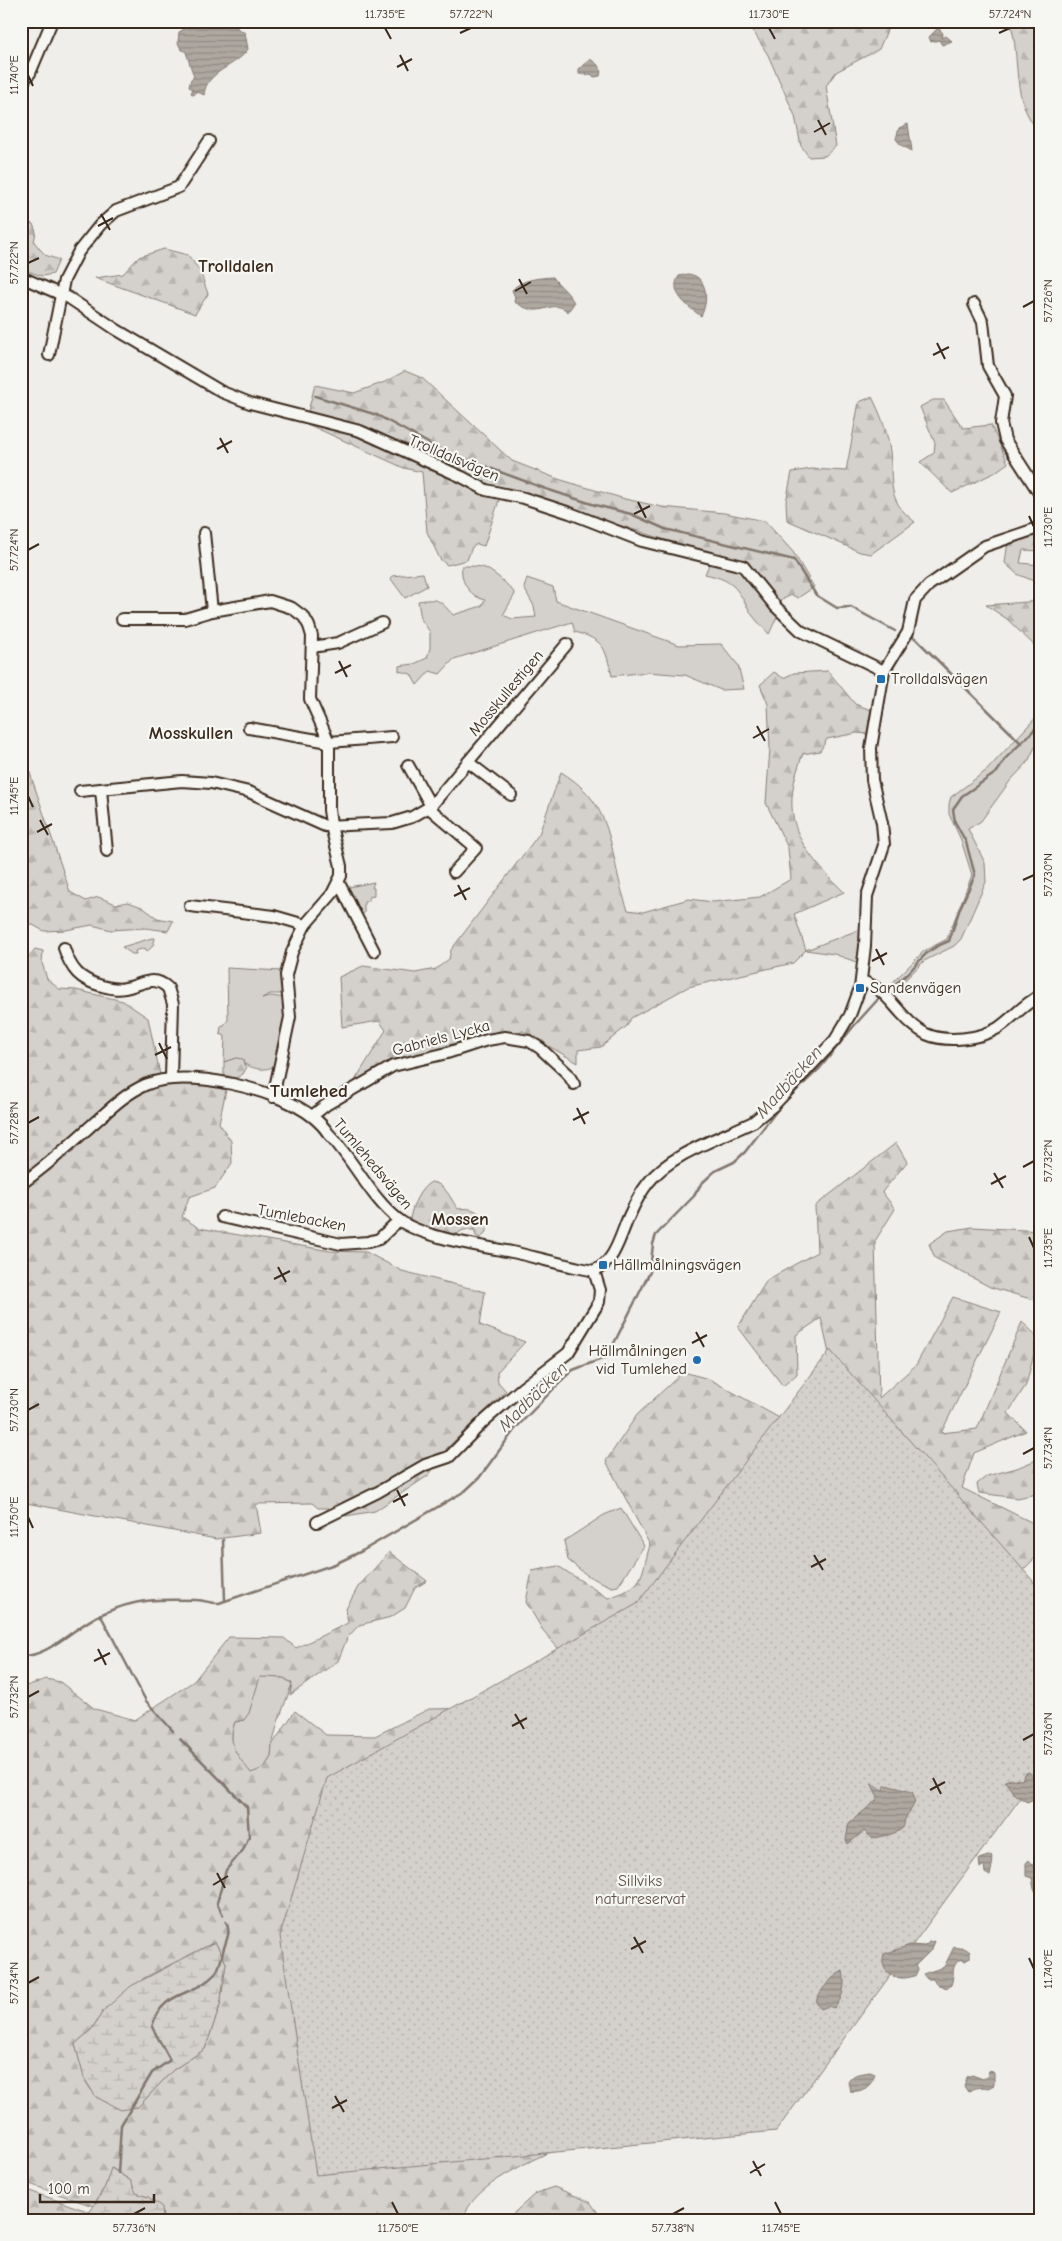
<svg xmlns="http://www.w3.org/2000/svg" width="1062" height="2241" viewBox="0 0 1062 2241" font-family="'Comic Neue',sans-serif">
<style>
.grass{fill:#d4d1cc;stroke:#887e75}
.forest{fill:url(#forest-firs);stroke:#887e75;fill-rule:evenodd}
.wetland{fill:url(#wetland-marsh);stroke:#887e75}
.park{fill:url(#park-dots);stroke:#887e75}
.water{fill:url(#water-rules);stroke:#81766d}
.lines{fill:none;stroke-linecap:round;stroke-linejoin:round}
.stream{stroke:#81766d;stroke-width:2.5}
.minor-casing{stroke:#3b2a1e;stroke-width:14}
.minor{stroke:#f6f6f2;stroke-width:10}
.ticks{fill:none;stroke:#3b2a1e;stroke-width:2}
.poi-dot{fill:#1f6fb2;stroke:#f6f6f2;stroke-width:2}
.labels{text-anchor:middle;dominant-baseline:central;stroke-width:4.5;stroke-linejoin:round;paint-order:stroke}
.street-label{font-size:16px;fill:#3b2a1e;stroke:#f6f6f2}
.poi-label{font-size:16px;fill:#3b2a1e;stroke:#f6f6f2;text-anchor:start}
.park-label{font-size:16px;fill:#61544a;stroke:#f6f6f2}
.neighbourhood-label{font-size:18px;font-weight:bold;fill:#3b2a1e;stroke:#f6f6f2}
.water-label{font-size:18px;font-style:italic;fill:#64564c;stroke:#f6f6f2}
.quarter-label{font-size:19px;font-weight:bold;fill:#3b2a1e;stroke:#f6f6f2}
.neatline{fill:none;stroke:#3b2a1e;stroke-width:2}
.ticks-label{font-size:12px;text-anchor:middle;fill:#3b2a1e}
</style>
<defs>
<pattern id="forest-firs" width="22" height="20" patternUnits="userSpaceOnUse" patternTransform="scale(1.25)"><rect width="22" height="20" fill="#d4d1cc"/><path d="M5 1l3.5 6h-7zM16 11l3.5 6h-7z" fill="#b7b4af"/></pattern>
<pattern id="wetland-marsh" width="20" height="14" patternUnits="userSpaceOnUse" patternTransform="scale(1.25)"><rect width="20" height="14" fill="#d4d1cc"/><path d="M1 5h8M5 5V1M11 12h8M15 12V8" fill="none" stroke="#b7b4af"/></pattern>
<pattern id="park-dots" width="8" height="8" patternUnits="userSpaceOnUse" patternTransform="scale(1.25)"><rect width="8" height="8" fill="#d4d1cc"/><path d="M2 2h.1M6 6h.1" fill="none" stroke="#b7b4af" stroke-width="1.8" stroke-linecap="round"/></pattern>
<pattern id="water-rules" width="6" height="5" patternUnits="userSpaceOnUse" patternTransform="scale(1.25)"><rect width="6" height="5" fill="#afa8a1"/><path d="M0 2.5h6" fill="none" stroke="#908983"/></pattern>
</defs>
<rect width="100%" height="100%" fill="#efeeea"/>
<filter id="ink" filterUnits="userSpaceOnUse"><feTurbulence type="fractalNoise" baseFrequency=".02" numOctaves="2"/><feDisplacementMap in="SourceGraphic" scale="10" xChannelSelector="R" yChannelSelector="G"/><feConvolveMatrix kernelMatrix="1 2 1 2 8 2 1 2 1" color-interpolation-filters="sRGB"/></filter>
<g filter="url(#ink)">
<g class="grass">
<path d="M713 555 736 559 746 565 781 608 769 634C764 628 758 623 753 616 737 591 738 581 705 574Z"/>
<path d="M462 566C468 566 476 566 482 567 491 569 511 587 515 594L503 615 512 619 536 617 534 606 524 588 527 578 553 587 556 601 679 645 721 644 738 665 744 689 721 690 685 675 648 672 612 676C605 648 605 640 575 632L572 622 454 659 440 674 430 671 417 685 411 674 399 671V666L414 664 427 658 430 648V632L421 619 418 601C440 598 439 600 453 615L482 606 485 600C470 596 460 583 462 566Z"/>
<path d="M423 573 427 586 405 598 391 579 392 576Z"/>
<path d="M1041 712V734L1028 762 1010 781 981 821 968 829 985 863 986 882 961 939 954 946 924 961 891 994 886 989 924 951 947 939 972 875 961 840 949 814V804L951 797 987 770Z"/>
<path d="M374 882 372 888H374V896L369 897V901L364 902V913L362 915 354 904 357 903 349 887Z"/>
<path d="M861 929 859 963 834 954 806 950Z"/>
<path d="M152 938H155C154 944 152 949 146 951L145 948 135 951 136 954H132L122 947Z"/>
<path d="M227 968 281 971 284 994H270L262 998 270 996 286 998V1020L276 1065C263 1074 247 1067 236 1058L224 1062 225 1036 220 1034 221 1026 224 1025 228 1020Z"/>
<path d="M621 1508 644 1546 618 1586 612 1587 588 1576 568 1560 564 1541 604 1515Z"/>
<path d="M260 1676 284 1678 292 1684 278 1722 272 1745 271 1757 264 1768 251 1774C238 1756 226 1745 235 1722L244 1720Z"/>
</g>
<g class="forest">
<path d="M747 21H891L879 49 836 72 826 86 836 146 825 156 809 157 801 146 795 116 768 55Z"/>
<path d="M1010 21H1041V134C1009 99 1022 61 1010 21Z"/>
<path d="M21 221 33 224 36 232 34 242 45 255 59 260 53 274 42 276 30 272 24 266Z"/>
<path d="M164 249 188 255 200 271 208 294 195 314 95 278 123 274 139 257Z"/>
<path d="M405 371 422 378 512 461 558 479 625 499 662 507 724 513 765 521 793 552 814 587 798 598 792 595 776 602 746 565 736 559 713 555 503 488 484 546 477 544 472 547 467 560 447 565 440 559 427 532 422 472 404 468 305 423 315 385 354 393 385 382Z"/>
<path d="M872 397C880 413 886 428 889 445 895 478 883 498 915 522L871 554 860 552 787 520 786 502 792 472 812 469 846 471 859 402Z"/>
<path d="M933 400H944L963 428 991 425 1008 463 994 473 952 493 920 462 934 453 935 443 920 407Z"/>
<path d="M1041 533V551L1023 550 1020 563 1041 565V584L1017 574 1005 563 1008 541Z"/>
<path d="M1041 601V648L1038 649 1007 619 986 605Z"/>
<path d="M828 671 855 704 871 710 867 734 857 733 827 739 820 751 803 754C777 818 799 848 844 892L794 914 806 950 793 963 688 987 631 1018 627 1026 601 1047 578 1050V1063L523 1031 477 1036 394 1063 351 1087 386 1030 379 1021 342 1027 339 977 363 966 415 973 436 969 449 959 451 950 539 834 561 772C619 807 607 855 628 910L643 912 689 899 713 902 760 897 791 879 788 848 766 803 770 748 768 704 760 685 774 672 783 678 794 673Z"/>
<path d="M21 741 30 773 70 892 86 901 98 897 116 904 128 902 142 907 157 918 173 921 168 931 145 928 111 930 92 925 66 930 44 931 29 923 21 924Z"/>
<path d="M35 949 43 951 42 963 47 979 59 989 76 990 123 1001 148 1018 162 1084 194 1083 226 1090 219 1123 231 1141 232 1163 215 1188 189 1197 182 1217 199 1228 330 1251 366 1252 402 1271 485 1292 480 1325 525 1342 497 1372 498 1382 506 1391 447 1448 429 1475 375 1511 346 1516 328 1508H318L312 1503 256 1504 261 1533 216 1539 21 1502V961L30 955Z"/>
<path d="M236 1058 243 1059 244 1065 247 1067 243 1074 236 1078 224 1075V1062Z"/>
<path d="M896 1143 907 1162 882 1192 895 1209 875 1241 879 1398 916 1365 953 1297 1001 1312 941 1433 977 1429 1022 1322 1038 1337 1026 1385 1008 1413 1026 1431 974 1453 962 1488 1041 1527V1552L1002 1591 569 2143C540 2157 468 2185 464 2220H163L148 2197 135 2193 131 2181 112 2168 105 2187 93 2206 21 2181V1789L25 1784 21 1761V1688L46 1679 60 1682 95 1709 135 1720 194 1681 229 1637 284 1638 296 1648 348 1623 346 1609 358 1587 389 1552 427 1581 415 1588 405 1608 391 1617 359 1625 347 1638 338 1661 290 1695 292 1683 284 1678 260 1677 249 1713 244 1720 235 1722C226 1745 238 1756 251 1773L264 1768 271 1757 272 1745 295 1711 326 1735 375 1736 429 1709 494 1708 577 1671 542 1629 526 1602 532 1571 558 1566 608 1598C645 1586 640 1579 650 1545L606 1461 637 1415 683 1372 709 1379 828 1445 836 1384 821 1318 796 1335 797 1374 783 1386 738 1327 767 1280 817 1252 815 1206ZM215 1942 226 1963 220 2006 205 2049 173 2070 138 2107C85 2099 89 2093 75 2044L91 2030 104 2010 146 1977Z"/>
<path d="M431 1182C446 1184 449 1197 458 1209 473 1207 479 1211 488 1223L485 1234 480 1238 476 1236 474 1230H463L457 1234C441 1232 420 1234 410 1218 413 1205 419 1189 431 1182Z"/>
<path d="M973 1227 1041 1231V1302L990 1287 935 1258 929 1244 948 1231Z"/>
<path d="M1041 1458V1493L1017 1498 979 1493 977 1484 987 1476 1017 1468Z"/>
<path d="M554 2187 590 2202 603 2220H506L536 2193Z"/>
<path d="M21 2188 90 2212 85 2220H21Z"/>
</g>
<g class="wetland">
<path d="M215 1942 226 1963 220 2006 205 2049 173 2070 138 2107 121 2110 96 2097 84 2078 75 2044 91 2030 104 2010 131 1986Z"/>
<path d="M111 2168 131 2181 136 2193 148 2197 162 2207 163 2220H85L105 2187Z"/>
</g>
<path class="park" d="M830 1350 1041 1590V1770L776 2131 316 2175 280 1936 327 1778 637 1604Z"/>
<g class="water">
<path d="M183 21H233L238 29 245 33 248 49C237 67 206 70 204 95L196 91 194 95 191 93 193 89 189 87 191 79 194 77 186 52 181 49 178 43 179 32 183 30Z"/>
<path d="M938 28 943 33 941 38 946 36 952 41 942 45 939 40 931 42 929 37Z"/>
<path d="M590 59C596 63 603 67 600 76L594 77 591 74 587 76 586 72 584 75 579 74V69Z"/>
<path d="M908 124 912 151 901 145 896 139 899 128Z"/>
<path d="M688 274C708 276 709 301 701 316 688 307 668 292 679 276Z"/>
<path d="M553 277C559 286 570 293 574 303L568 312C555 299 544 314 529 309 524 308 519 304 514 302L515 297 512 290C522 279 538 278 553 277Z"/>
<path d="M1029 1772 1036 1780V1798L1027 1802 1014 1794 1005 1781 1011 1779 1022 1780 1024 1774Z"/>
<path d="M871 1783 883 1790 886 1785 912 1792C918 1804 912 1807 906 1817 903 1822 906 1827 900 1830 892 1835 881 1837 872 1838L864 1831 848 1844 846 1840 849 1823 876 1801 878 1797Z"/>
<path d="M991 1855 993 1860 990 1876 985 1873 984 1865 980 1868 979 1859Z"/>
<path d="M1029 1860 1041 1876V1894H1038L1034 1889 1032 1878 1026 1876V1863Z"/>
<path d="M935 1941 932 1949 916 1965 918 1970 916 1975C900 1983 878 1975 884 1954L910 1945 925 1946 929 1942Z"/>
<path d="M954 1947 966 1949 970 1952V1958L965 1961 960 1959C950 1967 955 1974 951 1985L947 1988 936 1984 933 1979H927L923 1974 944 1967Z"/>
<path d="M843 1971C846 1983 843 2000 834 2008L828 2006 821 2009 816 2002C819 1991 832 1976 843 1971Z"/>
<path d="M989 2070 994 2073V2085L988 2088C983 2086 972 2088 968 2092L964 2086 967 2077 972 2075 983 2079 988 2076Z"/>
<path d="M870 2072 875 2074C872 2086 862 2093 850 2091L848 2082C855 2072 860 2074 870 2072Z"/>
</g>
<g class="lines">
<g class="stream">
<path d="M315 396 377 415 441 450 546 489 595 505 631 514 665 529 794 560 816 595 837 608 851 607 895 631"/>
<path d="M909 635 915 638 1022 744"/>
<path d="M885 992C894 984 905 978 912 969 926 953 929 949 949 941L960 908 975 875 966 842 955 822 953 809 962 796 997 772 1006 758 1041 723"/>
<path d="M223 1540 225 1600"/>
<path d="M100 1614 146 1701 173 1731"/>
<path d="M21 1656C49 1658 77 1624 102 1614 137 1598 160 1599 197 1600 205 1600 211 1604 219 1603L335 1564 362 1551 465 1491 479 1478 515 1429 565 1377 573 1370 607 1357 650 1272 653 1244 656 1235 694 1196 701 1184 715 1171 734 1162 745 1152 781 1105 820 1068 853 1027 881 996"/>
<path d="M180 1739 247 1807 249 1836 243 1850 226 1870 217 1903 223 1915"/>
<path d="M118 2173 121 2125 152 2073 170 2060 152 2027C162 1989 193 1998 215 1974 220 1968 222 1955 224 1948 227 1939 231 1931 226 1922"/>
</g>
<g class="minor-casing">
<g id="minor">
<path d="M21 84 30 73 52 21"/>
<path d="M21 277 69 298 117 330 222 392 250 403 360 431 462 477 486 490 524 498 570 513 642 541 743 566 776 607 801 631 884 671"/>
<path d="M974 304 983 322 988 366 1005 396 1001 423 1005 440 1041 496"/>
<path d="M49 355 64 280 79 251 100 225 116 211 179 187 209 141"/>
<path d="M204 533 212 611"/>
<path d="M122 619H185L212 611 270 601 292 608 304 617 309 626 312 636 310 699 329 742V810L332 830 341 866V876L332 894 305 925 292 952 286 975 290 1017 273 1097"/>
<path d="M312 647 338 643 382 623"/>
<path d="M249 728 329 742 392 737"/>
<path d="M468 762 511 795"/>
<path d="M408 765 431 806"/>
<path d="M101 790 107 851"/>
<path d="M80 791 182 781 211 783 249 792 325 826 392 823 412 817 431 806 567 644"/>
<path d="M429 808 476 848 454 872"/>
<path d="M339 883 374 951"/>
<path d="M190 906 274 916 305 925"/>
<path d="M64 948C71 970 80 980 102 986 110 988 117 990 125 988 142 985 153 974 168 988L173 1004 171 1078"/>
<path d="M861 981C880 986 890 1001 902 1014 909 1022 917 1029 926 1034 946 1043 980 1039 998 1028 1014 1017 1022 1005 1041 995"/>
<path d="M312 1116 326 1105 393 1066 447 1053 487 1040 505 1037 529 1041 540 1048 568 1074 574 1084"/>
<path d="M21 1184C47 1166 71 1144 94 1123 110 1109 125 1094 145 1085 185 1067 279 1089 313 1117 318 1121 324 1127 328 1133 353 1159 371 1199 399 1220 423 1238 482 1246 512 1252 523 1254 590 1272 595 1270 616 1262 621 1232 630 1214 635 1203 641 1192 648 1183 670 1154 720 1138 753 1122L774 1105 835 1040 850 1015 860 988 865 946 867 896 884 845 882 823 872 780 871 748 884 671 908 632 915 600 929 585 985 546 1041 527"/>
<path d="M222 1217 341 1244 368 1242 379 1239 399 1220"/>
<path d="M317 1522 378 1492 425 1465 449 1457 483 1422 522 1388 568 1353 599 1302 600 1290 594 1271"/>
</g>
</g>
<use href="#minor" class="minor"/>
</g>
</g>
<path class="ticks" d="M385 28 391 39M769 28 775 39M460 33 471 28M999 33 1010 28M400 55 408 71M397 67 412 59M28 75 33 86M818 120 826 135M814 132 830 123M101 214 110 230M98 226 113 218M28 263 39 258M519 279 527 294M515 291 531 282M1023 307 1034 301M937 343 945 359M933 355 949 347M220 438 228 453M217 449 232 441M638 502 646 518M634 514 650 506M1029 516 1034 527M28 550 39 544M339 661 347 677M335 673 351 665M757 726 765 741M753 738 769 729M28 796 33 807M40 820 48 835M37 832 52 824M1023 880 1034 875M458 885 466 900M454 896 470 888M876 949 884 965M872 961 887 953M159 1043 167 1059M155 1055 171 1047M577 1108 585 1124M573 1120 589 1112M28 1123 39 1117M1023 1167 1034 1161M994 1173 1003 1188M991 1184 1006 1176M1029 1237 1034 1248M278 1267 286 1282M274 1279 290 1271M696 1332 704 1347M692 1343 707 1335M28 1410 39 1404M1023 1454 1034 1448M397 1490 405 1506M393 1502 408 1494M28 1517 33 1528M814 1555 823 1570M811 1567 826 1559M98 1649 106 1665M94 1661 110 1653M28 1697 39 1691M515 1714 524 1729M512 1726 527 1718M1023 1740 1034 1734M933 1778 941 1794M930 1790 945 1782M217 1873 225 1888M213 1885 228 1876M634 1937 643 1953M631 1949 646 1941M1029 1958 1034 1969M28 1983 39 1977M335 2096 344 2112M332 2108 347 2100M753 2161 761 2176M750 2173 765 2164M392 2202 398 2214M775 2202 781 2214M134 2214 145 2208M673 2214 684 2208"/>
<g class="poi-dot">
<rect x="876" y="674" width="10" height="10" rx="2.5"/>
<rect x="855" y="983" width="10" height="10" rx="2.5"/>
<rect x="598" y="1260" width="10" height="10" rx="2.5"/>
<circle cx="697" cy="1360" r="5"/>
</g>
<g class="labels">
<g class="street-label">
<text transform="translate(454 458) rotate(23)">Trolldalsvägen</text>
<text transform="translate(506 693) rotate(-50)">Mosskullestigen</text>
<text transform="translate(441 1038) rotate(-15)">Gabriels Lycka</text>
<text transform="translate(373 1164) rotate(50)">Tumlehedsvägen</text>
<text transform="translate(302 1218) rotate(11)">Tumlebacken</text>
</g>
<g class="poi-label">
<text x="891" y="679">Trolldalsvägen</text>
<text x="870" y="988">Sandenvägen</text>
<text x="613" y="1265">Hällmålningsvägen</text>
<text x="687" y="1351" text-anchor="end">Hällmålningen<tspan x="687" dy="18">vid Tumlehed</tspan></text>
</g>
<g class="park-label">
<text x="640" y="1881">Sillviks<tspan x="640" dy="18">naturreservat</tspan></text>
</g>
<g class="neighbourhood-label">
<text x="236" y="266">Trolldalen</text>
<text x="191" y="733">Mosskullen</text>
<text x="460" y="1219">Mossen</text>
</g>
<g class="water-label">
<text transform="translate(789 1082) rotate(-48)">Madbäcken</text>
<text transform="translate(533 1397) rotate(-45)">Madbäcken</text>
</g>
<g class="quarter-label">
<text x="309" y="1091">Tumlehed</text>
</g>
</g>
<rect width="1062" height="2241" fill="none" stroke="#f6f6f2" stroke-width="55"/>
<path d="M40 2194v8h114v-8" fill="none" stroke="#3b2a1e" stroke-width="2.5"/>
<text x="48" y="2194" font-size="15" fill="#3b2a1e" stroke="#f6f6f2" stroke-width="4" paint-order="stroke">100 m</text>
<rect x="28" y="28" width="1006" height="2186" class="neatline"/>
<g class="ticks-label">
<text x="385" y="18">11.735°E</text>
<text x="471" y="18">57.722°N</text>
<text x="769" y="18">11.730°E</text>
<text x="1010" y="18">57.724°N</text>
<text transform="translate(14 75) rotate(-90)" y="4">11.740°E</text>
<text transform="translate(14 263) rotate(-90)" y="4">57.722°N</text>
<text transform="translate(1048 301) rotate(-90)" y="4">57.726°N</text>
<text transform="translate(1048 527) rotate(-90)" y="4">11.730°E</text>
<text transform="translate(14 550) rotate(-90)" y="4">57.724°N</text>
<text transform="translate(14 796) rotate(-90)" y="4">11.745°E</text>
<text transform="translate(1048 875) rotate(-90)" y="4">57.730°N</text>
<text transform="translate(14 1123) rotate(-90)" y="4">57.728°N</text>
<text transform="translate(1048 1161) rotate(-90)" y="4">57.732°N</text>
<text transform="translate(1048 1248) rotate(-90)" y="4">11.735°E</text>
<text transform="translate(14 1410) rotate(-90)" y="4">57.730°N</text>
<text transform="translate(1048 1448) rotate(-90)" y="4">57.734°N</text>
<text transform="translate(14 1517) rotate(-90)" y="4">11.750°E</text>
<text transform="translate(14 1697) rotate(-90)" y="4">57.732°N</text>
<text transform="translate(1048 1734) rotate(-90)" y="4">57.736°N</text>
<text transform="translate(1048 1969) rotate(-90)" y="4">11.740°E</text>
<text transform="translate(14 1983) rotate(-90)" y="4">57.734°N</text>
<text x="134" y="2232">57.736°N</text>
<text x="398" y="2232">11.750°E</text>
<text x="673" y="2232">57.738°N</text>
<text x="781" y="2232">11.745°E</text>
</g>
</svg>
